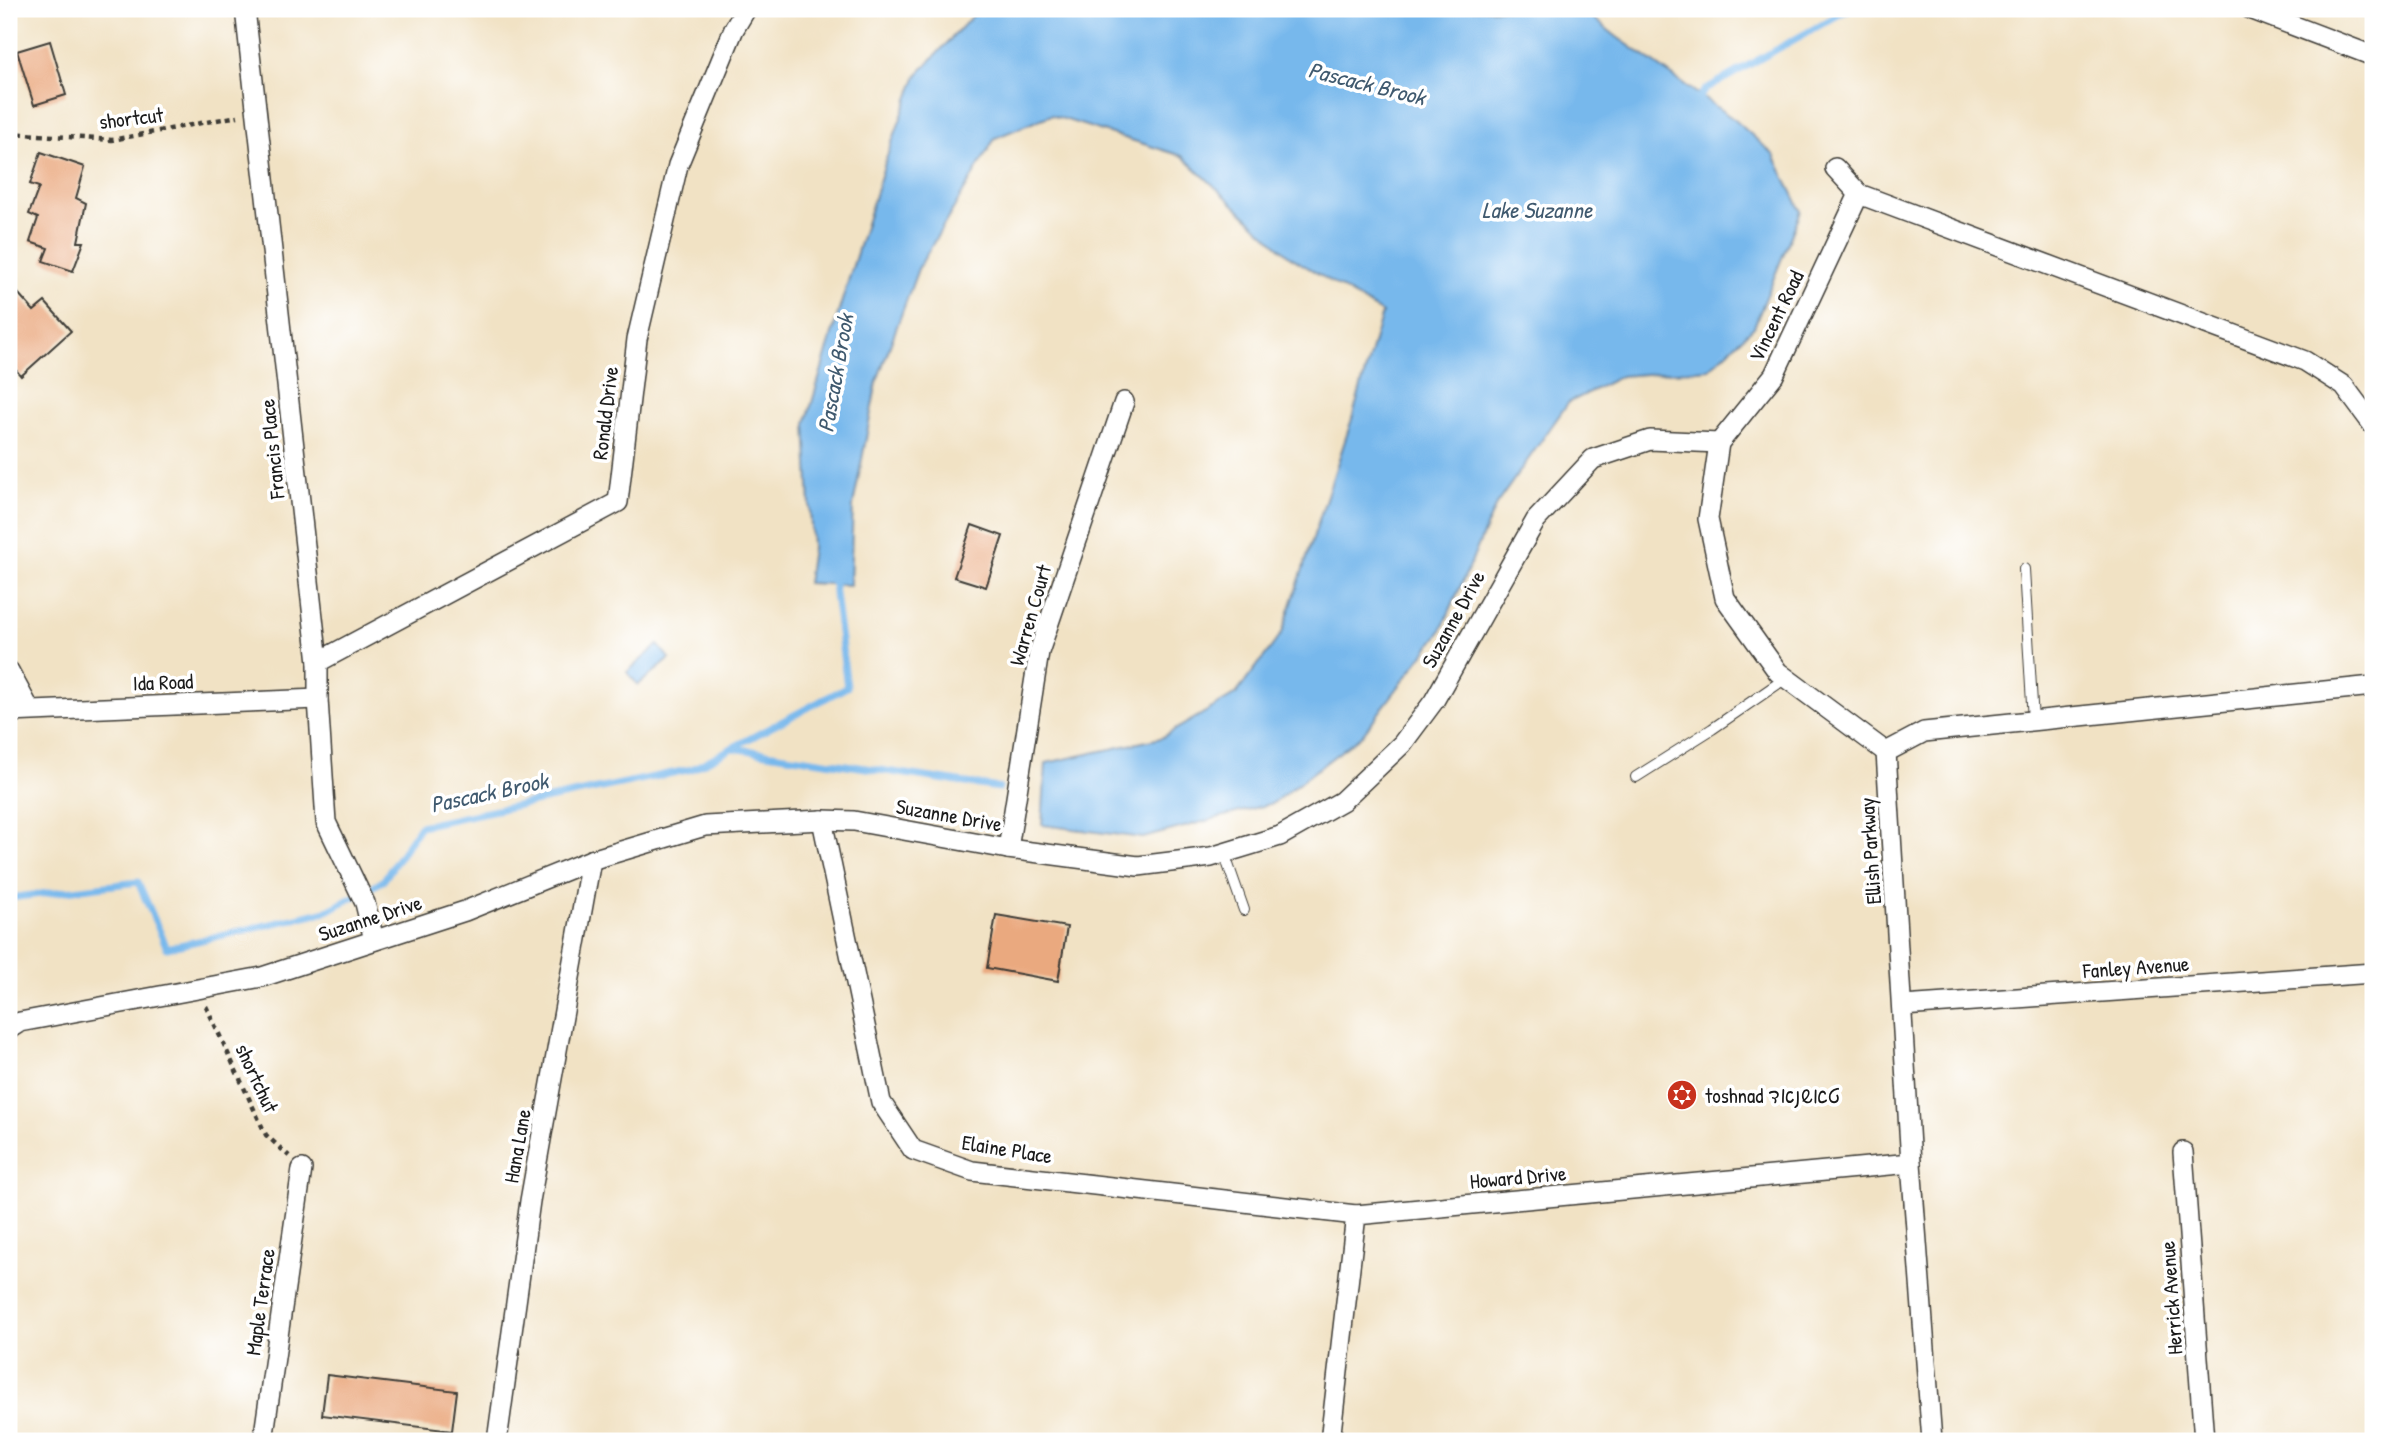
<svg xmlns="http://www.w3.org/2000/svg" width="2382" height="1450" viewBox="0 0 2382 1450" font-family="'Patrick Hand','Playpen Sans Hebrew',sans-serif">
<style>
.water{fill:#77b8ec;stroke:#4a6a84;stroke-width:2}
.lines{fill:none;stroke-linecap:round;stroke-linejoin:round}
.stream{stroke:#77b8ec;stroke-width:7}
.building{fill:#eaa97f}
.lane-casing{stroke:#3c3a35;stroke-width:12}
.street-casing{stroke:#3c3a35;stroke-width:22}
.path{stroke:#3c3a35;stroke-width:4.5;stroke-dasharray:5 5;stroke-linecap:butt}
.lane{stroke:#fff;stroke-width:10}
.street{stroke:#fff;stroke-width:19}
.labels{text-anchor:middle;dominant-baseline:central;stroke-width:7;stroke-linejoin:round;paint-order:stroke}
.street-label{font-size:21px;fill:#1c1c1c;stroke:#fff}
.poi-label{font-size:21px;fill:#1c1c1c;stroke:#fff;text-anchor:start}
.water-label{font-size:23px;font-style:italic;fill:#405a6f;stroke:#fff}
</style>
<rect width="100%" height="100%" fill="#fff"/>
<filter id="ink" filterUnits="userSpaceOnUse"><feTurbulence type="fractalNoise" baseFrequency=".0143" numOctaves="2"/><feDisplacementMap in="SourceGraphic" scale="14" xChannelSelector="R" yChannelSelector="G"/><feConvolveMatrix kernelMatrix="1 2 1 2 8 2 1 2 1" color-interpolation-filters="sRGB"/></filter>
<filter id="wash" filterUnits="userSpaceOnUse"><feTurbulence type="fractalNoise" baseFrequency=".00686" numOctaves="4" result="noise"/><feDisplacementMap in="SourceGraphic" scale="28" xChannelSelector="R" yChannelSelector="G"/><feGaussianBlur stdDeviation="1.57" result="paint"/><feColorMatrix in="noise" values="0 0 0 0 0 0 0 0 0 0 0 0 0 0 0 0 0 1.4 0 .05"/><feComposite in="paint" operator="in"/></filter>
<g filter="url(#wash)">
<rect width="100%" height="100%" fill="#f1e2c4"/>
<g class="water">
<path d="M979 9H1582L1617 37 1735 120 1774 155 1801 211 1754 327 1709 369 1621 376 1568 403 1496 505 1441 631 1362 735 1273 803 1143 838 1042 825 1046 763 1161 738 1236 694 1282 633 1351 422 1382 313 1289 256 1182 156 1051 115 995 138 918 269 877 381 853 506 850 585 807 583 812 548 806 423 840 307 889 150 917 75Z"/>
<path d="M658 645 670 659 638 685 627 672Z"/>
</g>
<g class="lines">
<g class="stream">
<path d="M1696 101 1706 89 1849 9"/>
<path d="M733 748 999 788"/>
<path d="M9 898 138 882 167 948 327 911 383 881 420 826 692 769 847 687 833 578"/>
</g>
</g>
<g id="blocks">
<g class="building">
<path d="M50 41 66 95 34 105 17 51Z"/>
<path d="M41 152 85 167 76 198 86 203 78 242H84L73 271 43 261 48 248 30 242 38 218 29 214 39 187 30 184Z"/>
<path d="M9 283 34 311 45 302 71 331 21 376 9 362Z"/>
<path d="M972 525 1003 536 986 587 954 577Z"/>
<path d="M996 915 1067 927 1058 981 987 968Z"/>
<path d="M327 1375 457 1391 452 1431 322 1415Z"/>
</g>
</g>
</g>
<g filter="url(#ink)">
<use href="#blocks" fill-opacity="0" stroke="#3c3a35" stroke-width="2"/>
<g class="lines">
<g class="lane-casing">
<g id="lane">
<path d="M2024 569 2033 721"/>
<path d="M1636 777 1712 729 1786 678"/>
<path d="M1224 853 1244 910"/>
</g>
</g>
<g class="street-casing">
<g id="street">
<path d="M245 9 318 662V699L326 822 365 903 374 940"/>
<path d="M2250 9 2373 56"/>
<path d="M1835 168 1859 194"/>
<path d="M318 662 618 502 637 339 678 165 734 29 746 9"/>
<path d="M9 671 30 710"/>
<path d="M9 712 318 699"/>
<path d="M1886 752 1778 672 1725 598 1708 519 1719 443 1774 375 1859 194 2305 361 2344 386 2373 425"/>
<path d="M1886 752 1911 1163 1932 1441"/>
<path d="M1886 752 1924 732 2373 686"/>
<path d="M822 820 881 1102 913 1150 972 1171 1356 1215"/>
<path d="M1008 849 1039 652 1124 402"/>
<path d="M1903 1006 2373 973"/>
<path d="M9 1029 20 1022 262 977 465 911 591 860 705 826 822 820 854 821 1008 849 1138 866 1211 857 1280 836 1342 801 1402 744 1434 701 1536 520 1593 459 1650 440 1719 443"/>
<path d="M2183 1152 2204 1441"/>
<path d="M263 1441 302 1169"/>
<path d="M497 1441 530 1201 591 860"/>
<path d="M1330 1441 1356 1215 1911 1163"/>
</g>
</g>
<g class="path">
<path d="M9 133 112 140 238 116"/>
<path d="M206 1006 266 1135 289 1156"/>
</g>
<use href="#lane" class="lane"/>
<use href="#street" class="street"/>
</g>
</g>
<defs>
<g id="synagogue-disc" transform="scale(1.575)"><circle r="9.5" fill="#c8321e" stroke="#fff"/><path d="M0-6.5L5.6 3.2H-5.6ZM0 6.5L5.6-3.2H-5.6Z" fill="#fff"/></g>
</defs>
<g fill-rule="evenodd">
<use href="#synagogue-disc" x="1682" y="1095"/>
</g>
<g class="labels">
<g class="street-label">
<text transform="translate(131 118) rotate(-7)">shortcut</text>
<text transform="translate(1776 316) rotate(-64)">Vincent Road</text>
<text transform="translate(605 413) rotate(-83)">Ronald Drive</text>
<text transform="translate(272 449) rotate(-96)">Francis Place</text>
<text transform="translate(1030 615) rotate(-74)">Warren Court</text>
<text transform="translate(1453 619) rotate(-61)">Suzanne Drive</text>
<text transform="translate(163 682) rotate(-2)">Ida Road</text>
<text transform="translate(949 815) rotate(10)">Suzanne Drive</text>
<text transform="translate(1870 851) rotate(-94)">Ellish Parkway</text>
<text transform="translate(370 918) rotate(-18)">Suzanne Drive</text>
<text transform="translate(2136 967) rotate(-4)">Fanley Avenue</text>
<text transform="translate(257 1078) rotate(65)">shortchut</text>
<text transform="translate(517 1146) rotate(-80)">Hana Lane</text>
<text transform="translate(1007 1149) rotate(9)">Elaine Place</text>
<text transform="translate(1518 1177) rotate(-5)">Howard Drive</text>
<text transform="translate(2171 1298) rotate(-94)">Herrick Avenue</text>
<text transform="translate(260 1302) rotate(-82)">Maple Terrace</text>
</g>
<g class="poi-label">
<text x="1705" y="1095">toshnad טאשנאד</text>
</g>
<g class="water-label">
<text transform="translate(1367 83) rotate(14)">Pascack Brook</text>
<text x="1537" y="209">Lake Suzanne</text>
<text transform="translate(835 373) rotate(-80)">Pascack Brook</text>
<text transform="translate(489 792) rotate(-12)">Pascack Brook</text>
</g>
</g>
<rect width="2382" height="1450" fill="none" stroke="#fff" stroke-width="35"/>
</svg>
